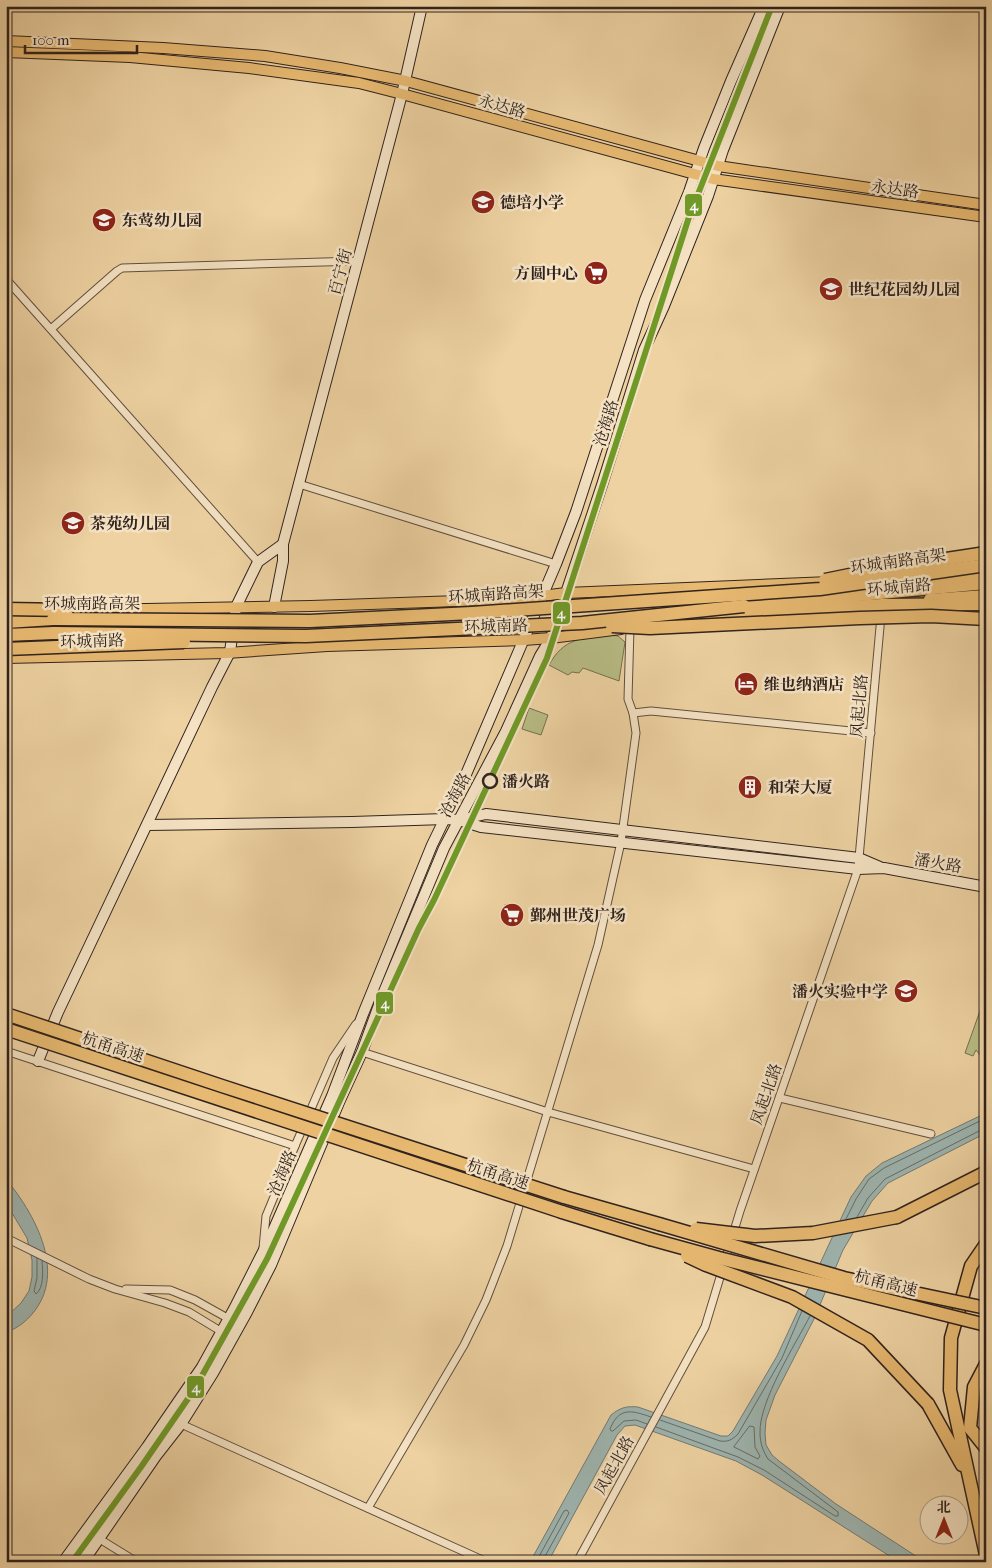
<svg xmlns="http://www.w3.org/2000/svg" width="992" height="1568" viewBox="0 0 992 1568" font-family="'IM FELL French Canon','Noto Serif SC',serif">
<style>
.green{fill:#b8bc85;stroke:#747052}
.water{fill:#9eb5b0;stroke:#727b76}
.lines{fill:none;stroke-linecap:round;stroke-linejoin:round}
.shore{stroke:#676c67;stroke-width:1}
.street-casing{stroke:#604f3f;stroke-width:9}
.secondary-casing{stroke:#30231e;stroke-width:12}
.primary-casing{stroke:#30231e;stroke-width:12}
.highway-casing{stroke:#30231e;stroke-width:15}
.street{stroke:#f4e2c3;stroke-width:7}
.secondary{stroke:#f4e2c3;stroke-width:10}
.primary{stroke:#e7b971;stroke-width:10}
.highway{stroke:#e7b971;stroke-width:12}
.highway-bridge-casing{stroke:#30231e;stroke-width:15;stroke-linecap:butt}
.highway-bridge{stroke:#e7b971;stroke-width:12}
.metro-1-casing{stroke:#f4e2c3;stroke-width:10}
.metro-1{stroke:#709a28;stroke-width:6}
.stop-dot{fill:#f4e2c3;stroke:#30231e;stroke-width:2.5}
.labels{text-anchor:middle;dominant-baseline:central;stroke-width:5;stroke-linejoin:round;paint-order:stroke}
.street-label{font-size:16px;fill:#30231e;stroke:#f4e2c3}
.poi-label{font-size:16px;font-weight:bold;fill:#30231e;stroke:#f4e2c3;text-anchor:start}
.stop-label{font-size:16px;font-weight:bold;fill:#30231e;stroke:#f4e2c3;text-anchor:start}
.line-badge{stroke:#f4e2c3;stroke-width:2}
.badge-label{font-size:14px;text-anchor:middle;font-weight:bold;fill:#fff}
</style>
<rect width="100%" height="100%" fill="#eed2a2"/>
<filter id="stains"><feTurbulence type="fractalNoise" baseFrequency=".004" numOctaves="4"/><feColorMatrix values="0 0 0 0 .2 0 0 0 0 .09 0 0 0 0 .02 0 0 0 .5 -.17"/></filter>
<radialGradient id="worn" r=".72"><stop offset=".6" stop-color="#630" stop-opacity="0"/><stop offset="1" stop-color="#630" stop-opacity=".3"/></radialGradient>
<g class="green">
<path d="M610 635 618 636 625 642 619 681 583 668 579 673 572 672 568 675 549 665C564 638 581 638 610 635Z"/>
<path d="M529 708 548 715 541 735 522 729Z"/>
<path d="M986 994V1022L983 1031 986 1046V1062L976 1050 973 1056 965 1053Z"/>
</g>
<g class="water">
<path d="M986 1113V1133L888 1183 872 1201 843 1250 814 1319 775 1395 766 1420 765 1433 766 1445 772 1455 779 1461 836 1504 925 1562H899L762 1475 736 1461 635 1425 625 1426 617 1435 548 1562H530L611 1415C621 1407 627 1406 638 1407L721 1436H728L733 1431 777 1356 851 1197 866 1176 882 1163Z"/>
<path d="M6 1179C38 1218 72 1282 23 1323 18 1327 12 1330 6 1333V1317L21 1303 29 1291 32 1277V1260L27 1238 6 1203Z"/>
</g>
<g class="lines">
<g class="shore">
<path d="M857 1217 868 1198 885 1179 979 1131 986 1129"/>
<path d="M846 1219 856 1199 869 1179 884 1168 986 1118"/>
<path d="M37 1258V1278L34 1291 36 1294C44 1288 43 1271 42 1261"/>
<path d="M660 1420 720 1441C728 1442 732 1440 738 1434L782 1358 802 1311"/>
<path d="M647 1424 636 1420 624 1421 613 1431H611L610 1429C619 1407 631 1410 651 1417"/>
<path d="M750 1426 754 1427 755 1447 760 1456 758 1459 734 1447Z"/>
<path d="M656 1427 738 1457 764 1470 835 1516H838V1512L768 1459C763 1451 760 1443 760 1433 759 1401 795 1345 810 1316"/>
<path d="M536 1562 564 1511 567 1510 569 1513 544 1558V1562"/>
</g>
<g class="street-casing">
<g id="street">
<path d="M6 279 258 562"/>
<path d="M51 329 117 271 122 268 358 261"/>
<path d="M299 484 556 564"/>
<path d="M633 713 651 711 871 733"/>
<path d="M6 1051 295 1146"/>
<path d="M362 1052 548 1112 754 1169"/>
<path d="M780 1098 931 1134"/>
<path d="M6 1238 89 1279 115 1289 165 1303 189 1312 232 1338"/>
<path d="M263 1248 266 1216 295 1146 333 1058 356 1024"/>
<path d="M126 1289 170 1290 195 1300 240 1325"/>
<path d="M181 1424 487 1562"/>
<path d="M368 1508 464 1345 486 1300 507 1246 598 945 621 842 636 733 633 713 628 699 630 628"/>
<path d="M85 1530 137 1562"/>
<path d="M577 1562 705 1327 740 1211 858 869 881 616"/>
</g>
</g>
<g class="secondary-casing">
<g id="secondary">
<path d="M274 607 283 561V544L402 94 422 6"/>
<path d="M460 820 486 814 859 858 880 867"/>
<path d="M147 825 352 822 445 819 459 820 481 827 858 869 884 868 986 887"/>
<path d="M38 1061 58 1012 212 687 230 652 236 607 258 562 283 544"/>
<path d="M63 1562 147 1447 202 1367 234 1309 269 1240 332 1096 363 1014 432 845 464 779 556 564 576 512 645 300 689 192 704 148 731 81 764 6"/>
<path d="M83 1562 156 1456 181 1424 213 1373 247 1312 271 1265 340 1100 362 1052 383 994 444 848 506 731 540 656 551 638 602 485 644 350 664 306 708 196 723 150 780 6"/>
</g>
</g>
<g class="primary-casing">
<g id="primary">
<path d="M6 41 163 48 265 56 340 68 406 81 718 166 986 205"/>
<path d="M6 52 130 57 249 68 359 83 402 94 713 179 986 217"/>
<path d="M929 578 986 576"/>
<path d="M929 599 986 595"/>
<path d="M60 612 91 610 311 606 517 599 566 593 830 582"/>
<path d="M695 620 780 611"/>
<path d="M6 658 227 653 327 646 524 640 551 638 621 629"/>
</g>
</g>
<g class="highway-casing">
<g id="highway">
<path d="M744 606 986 583"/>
<path d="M774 612 882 605 986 604"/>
<path d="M6 622 53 619"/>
<path d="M6 635 54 633"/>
<path d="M564 1197 659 1224"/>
<path d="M562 1212 650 1239"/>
<path d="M897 1217 986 1172"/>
<path d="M986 1244 971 1266 951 1338 950 1390 986 1555"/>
<path d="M986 1364 974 1387 970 1428 986 1448"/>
<path d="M928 1404 962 1465"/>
</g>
</g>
<use href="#street" class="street"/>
<use href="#secondary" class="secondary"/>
<use href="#primary" class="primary"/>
<use href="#highway" class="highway"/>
<g class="highway-bridge-casing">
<g id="highway-bridge">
<path d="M825 580 874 570 986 553"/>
<path d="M6 609 67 610"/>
<path d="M53 619 310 621 472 613 820 589 986 565"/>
<path d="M612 626 650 628 860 618 931 616 986 619"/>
<path d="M54 633 306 636 582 623 744 606"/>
<path d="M6 649 184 642"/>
<path d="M6 1014 222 1086 564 1197"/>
<path d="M6 1029 562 1212"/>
<path d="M659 1224 844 1278 986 1308"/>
<path d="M696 1229 755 1236 813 1233 897 1217"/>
<path d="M650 1239 719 1258 986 1325"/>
<path d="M687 1256 706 1265 792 1297 868 1340 928 1404"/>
</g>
</g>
<use href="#highway-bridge" class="highway-bridge"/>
<g class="metro-1-casing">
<path id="metro-1" d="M72 1562 141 1467 194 1390 267 1259 419 928 434 900 547 658 689 217 772 6"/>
</g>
<use href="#metro-1" class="metro-1"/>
</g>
<defs>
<g id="school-disc" transform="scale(1.25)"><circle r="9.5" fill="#8f2418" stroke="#f4e2c3"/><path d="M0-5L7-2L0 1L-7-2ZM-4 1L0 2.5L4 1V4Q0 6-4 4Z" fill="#fff"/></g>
<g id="supermarket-disc" transform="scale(1.25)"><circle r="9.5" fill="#8f2418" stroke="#f4e2c3"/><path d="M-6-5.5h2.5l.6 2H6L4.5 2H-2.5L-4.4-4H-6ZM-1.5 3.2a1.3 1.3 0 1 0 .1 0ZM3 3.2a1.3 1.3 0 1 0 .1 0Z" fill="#fff"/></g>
<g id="hotel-disc" transform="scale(1.25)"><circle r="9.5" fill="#8f2418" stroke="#f4e2c3"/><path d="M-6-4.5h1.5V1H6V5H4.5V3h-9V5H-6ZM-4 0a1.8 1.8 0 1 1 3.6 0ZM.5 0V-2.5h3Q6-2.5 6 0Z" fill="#fff"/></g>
<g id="building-disc" transform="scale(1.25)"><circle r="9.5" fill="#8f2418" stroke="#f4e2c3"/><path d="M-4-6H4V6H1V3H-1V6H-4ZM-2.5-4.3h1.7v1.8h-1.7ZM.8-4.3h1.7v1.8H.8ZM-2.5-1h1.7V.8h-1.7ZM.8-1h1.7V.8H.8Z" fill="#fff"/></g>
</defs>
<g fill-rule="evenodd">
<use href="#school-disc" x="483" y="202"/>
<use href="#school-disc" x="104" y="220"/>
<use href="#supermarket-disc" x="596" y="273"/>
<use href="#school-disc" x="831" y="289"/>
<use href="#school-disc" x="73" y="523"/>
<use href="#hotel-disc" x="746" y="684"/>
<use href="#building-disc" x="750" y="787"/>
<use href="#supermarket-disc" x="512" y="915"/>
<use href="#school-disc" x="906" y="991"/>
</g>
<circle class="stop-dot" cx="490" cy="781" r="7"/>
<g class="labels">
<g class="street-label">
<text transform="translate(502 106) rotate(16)">永达路</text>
<text transform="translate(895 189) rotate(8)">永达路</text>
<text transform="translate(340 272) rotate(-75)">百宁街</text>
<text transform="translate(606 423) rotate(-73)">沧海路</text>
<text transform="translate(898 561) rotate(-8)">环城南路高架</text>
<text transform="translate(899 587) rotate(-5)">环城南路</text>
<text transform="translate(496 594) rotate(-4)">环城南路高架</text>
<text x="92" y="603">环城南路高架</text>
<text transform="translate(496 626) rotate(-2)">环城南路</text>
<text transform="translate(92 641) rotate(-2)">环城南路</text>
<text transform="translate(859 706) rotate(-85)">凤起北路</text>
<text transform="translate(455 795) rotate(-62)">沧海路</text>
<text transform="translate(938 863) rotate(10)">潘火路</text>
<text transform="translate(113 1047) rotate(18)">杭甬高速</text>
<text transform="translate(766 1094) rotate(-71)">凤起北路</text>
<text transform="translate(282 1173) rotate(-67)">沧海路</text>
<text transform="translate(498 1174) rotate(18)">杭甬高速</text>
<text transform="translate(886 1283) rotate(14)">杭甬高速</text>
<text transform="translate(614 1465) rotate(-61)">凤起北路</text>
</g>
<g class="poi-label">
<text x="500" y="202">德培小学</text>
<text x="122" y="220">东莺幼儿园</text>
<text x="578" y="273" text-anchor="end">方圆中心</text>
<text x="848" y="289">世纪花园幼儿园</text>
<text x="90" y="523">茶苑幼儿园</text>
<text x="764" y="684">维也纳酒店</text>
<text x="768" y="787">和荣大厦</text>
<text x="530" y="915">鄞州世茂广场</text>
<text x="888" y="991" text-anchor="end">潘火实验中学</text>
</g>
<g class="stop-label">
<text x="502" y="781">潘火路</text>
</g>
</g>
<g class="line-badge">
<rect x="684" y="193" width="19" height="24" rx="5" fill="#709a28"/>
<rect x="552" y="601" width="19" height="24" rx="5" fill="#709a28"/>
<rect x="375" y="991" width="19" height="24" rx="5" fill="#709a28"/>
<rect x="186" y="1375" width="19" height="24" rx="5" fill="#709a28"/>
</g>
<g class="badge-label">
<text x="694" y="210">4</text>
<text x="561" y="618">4</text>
<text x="385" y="1008">4</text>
<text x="196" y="1392">4</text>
</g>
<rect width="992" height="1568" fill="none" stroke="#eed2a2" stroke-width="25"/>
<rect x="8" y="8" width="977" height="1553" fill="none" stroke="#30231e" stroke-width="2.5"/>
<rect x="12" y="12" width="967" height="1543" fill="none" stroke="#30231e"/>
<g transform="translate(944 1520)"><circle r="24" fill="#f4e2c3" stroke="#a69681"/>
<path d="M0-4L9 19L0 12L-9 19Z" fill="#8f2418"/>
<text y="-8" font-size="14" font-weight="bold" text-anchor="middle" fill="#30231e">北</text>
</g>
<path d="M25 45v8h112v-8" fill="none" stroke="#30231e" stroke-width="2.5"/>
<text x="32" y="45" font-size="15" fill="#30231e" stroke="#f4e2c3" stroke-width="4" paint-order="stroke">100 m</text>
<rect width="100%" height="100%" filter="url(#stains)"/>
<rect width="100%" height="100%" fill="url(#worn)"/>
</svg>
